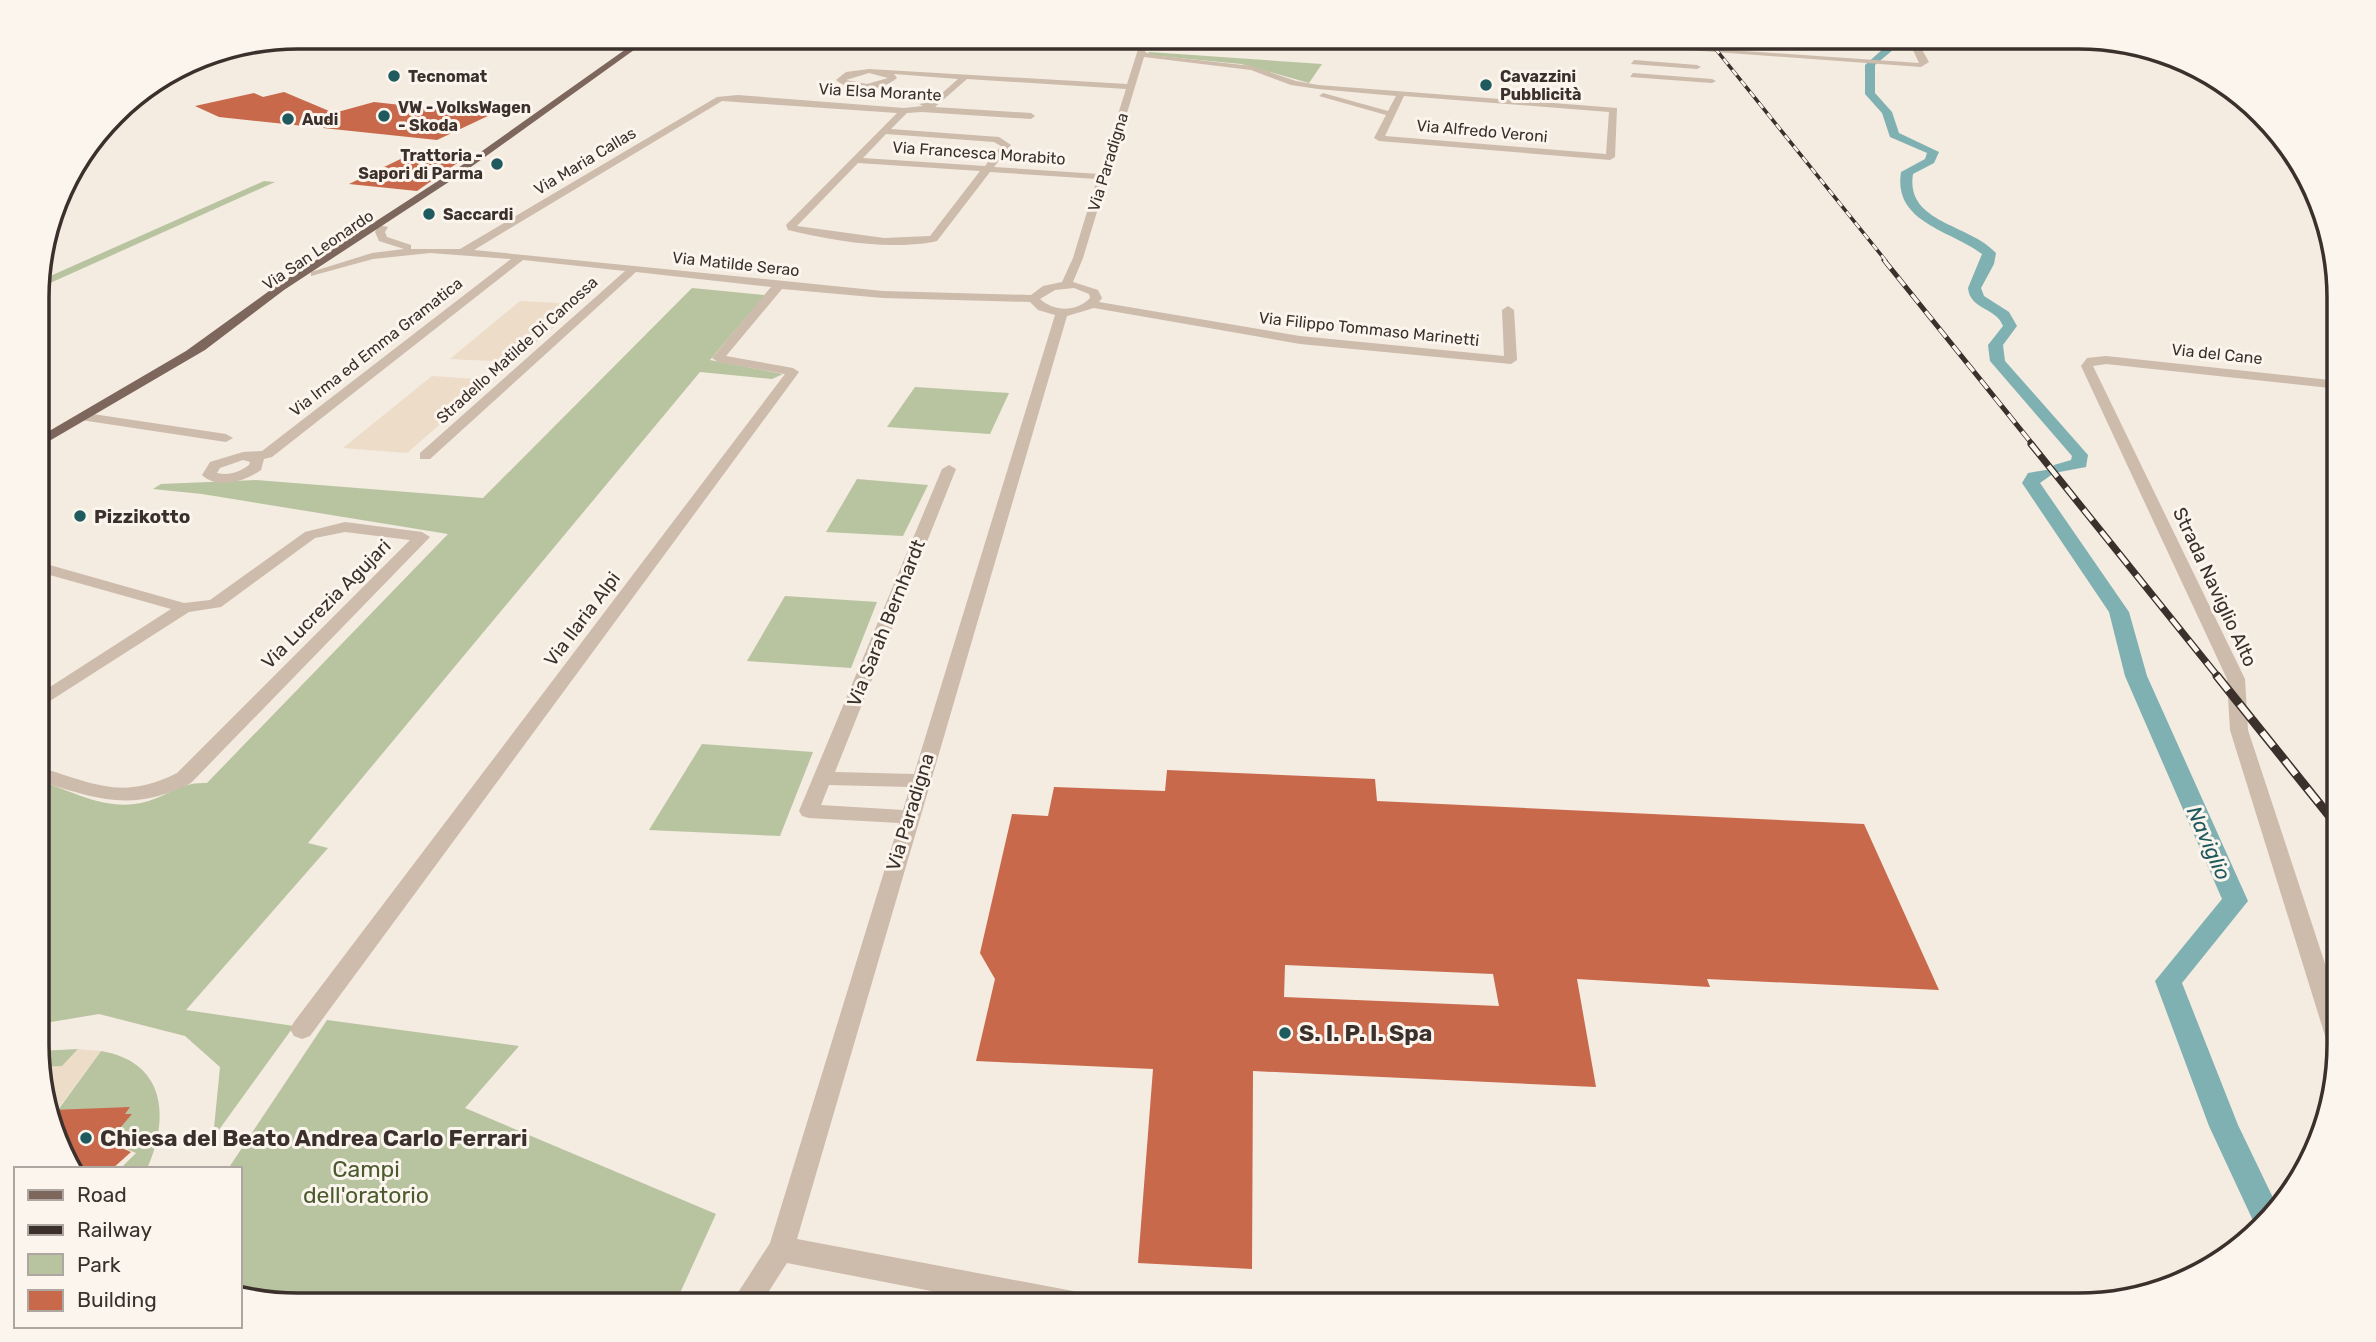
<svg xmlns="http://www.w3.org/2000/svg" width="2376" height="1342" viewBox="0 0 2376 1342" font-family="Rubik,sans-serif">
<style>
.green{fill:#b8c4a0}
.plaza{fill:#ecdcc8}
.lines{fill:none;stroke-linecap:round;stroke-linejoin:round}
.canal{fill:#7fb0b2;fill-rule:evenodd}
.building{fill:#c8694b;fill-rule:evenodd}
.minor{fill:#cdbbac;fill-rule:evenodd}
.major{fill:#7d675c;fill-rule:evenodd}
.rail-far3-casing{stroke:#3b302b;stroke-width:3.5}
.rail-far2-casing{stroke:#3b302b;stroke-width:5}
.rail-far1-casing{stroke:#3b302b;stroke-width:7}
.rail-casing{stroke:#3b302b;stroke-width:9}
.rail-far3{stroke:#fbf5ee;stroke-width:2.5;stroke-dasharray:7;stroke-linecap:butt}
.rail-far2{stroke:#fbf5ee;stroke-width:3.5;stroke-dasharray:11;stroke-linecap:butt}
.rail-far1{stroke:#fbf5ee;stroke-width:4.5;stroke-dasharray:14;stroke-linecap:butt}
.rail{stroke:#fbf5ee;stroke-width:6;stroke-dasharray:18;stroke-linecap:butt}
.poi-dot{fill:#1f5a5e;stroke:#fbf5ee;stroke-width:2.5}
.labels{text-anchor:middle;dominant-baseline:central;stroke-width:6;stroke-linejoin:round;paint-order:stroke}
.far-poi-label{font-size:16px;font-weight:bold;fill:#3b302b;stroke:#fbf5ee;text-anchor:start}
.far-street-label{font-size:16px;fill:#3b302b;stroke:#fbf5ee}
.poi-label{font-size:19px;font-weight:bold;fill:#3b302b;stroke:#fbf5ee;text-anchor:start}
.street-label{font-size:19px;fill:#3b302b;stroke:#fbf5ee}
.water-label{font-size:21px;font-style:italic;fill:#1f5a5e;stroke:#fbf5ee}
.near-poi-label{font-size:23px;font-weight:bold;fill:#3b302b;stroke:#fbf5ee;text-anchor:start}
.near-park-label{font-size:23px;fill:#4a5a2e;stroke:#fbf5ee}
.rim{fill:none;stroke:#3b302b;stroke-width:3.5}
</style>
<rect width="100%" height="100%" fill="#f4ebe1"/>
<g class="green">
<path d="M1149 52 1322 64 1309 83 1241 64 1148 55Z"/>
<path d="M264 181 275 182 39 288V281Z"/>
<path d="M692 288 765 295 710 360 783 374 772 379 700 372 308 843 328 848 186 1010 294 1026 213 1138 220 1067 185 1036 99 1014 39 1024V780C73 792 108 812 145 802 171 795 178 782 207 783L448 534 202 494 153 489 161 484 256 480 483 498Z"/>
<path d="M915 387 1009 393 990 434 887 427Z"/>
<path d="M857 479 928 485 903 536 826 532Z"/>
<path d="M785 596 877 602 851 668 747 661Z"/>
<path d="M702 744 813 752 780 836 649 830Z"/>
<path d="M327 1020 519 1046 465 1108 716 1214 675 1304 297 1305 240 1298V1169H228Z"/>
<path d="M78 1049 62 1067H39V1051Z"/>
<path d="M101 1051C166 1062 170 1118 147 1169H120L136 1153 107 1141 125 1114 58 1110Z"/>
</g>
<g class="plaza">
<path d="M520 301 580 304 514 362 450 359Z"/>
<path d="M432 376 491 380 407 453 343 448Z"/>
<path d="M78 1049 101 1051 53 1115 39 1078V1067L62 1066Z"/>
</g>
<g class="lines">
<path class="canal" d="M1869 37H1880L1894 49 1875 65V93L1892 112 1899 133 1939 152 1934 163 1913 174C1905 223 1970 224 1996 253L1994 264 1981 288 1984 296 2009 312 2017 326 2003 345 2005 361 2088 455 2086 467 2054 473 2040 483 2129 612 2147 676 2248 901 2182 983 2238 1125 2276 1204 2256 1227 2209 1126 2155 981 2222 899 2125 676 2109 612 2022 483 2028 473 2052 469 2054 465 2071 460 2072 456 1990 361 1988 345 2003 326C1996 307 1970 310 1968 288L1982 254C1951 230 1893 223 1901 172L1925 159 1927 153 1890 137 1882 113 1865 94V65L1884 48Z"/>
</g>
<g class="building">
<path d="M284 92 334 113 374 102 490 115 437 140 219 117 195 106 254 93 263 97Z"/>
<path d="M415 152 466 157 417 191 349 184Z"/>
<path d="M1167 770 1375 779 1377 801 1864 824 1939 990 1707 979 1710 987 1577 979 1596 1087 1253 1071 1252 1269 1138 1263 1153 1069 976 1061 995 979 980 953 1012 814 1048 816 1054 787 1165 791ZM1285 965 1493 974 1499 1006 1284 997Z"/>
<path d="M130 1107 125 1114H132L108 1142 131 1152 112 1169H73L51 1110Z"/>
</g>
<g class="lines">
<g class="minor">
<path d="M1142 37H1150L1145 52 1152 55 1252 66 1296 81 1318 85 1617 108 1615 157 1610 160 1379 141 1374 138 1386 115 1319 96 1323 93 1388 111 1396 96 1318 89 1291 85 1251 70 1144 57 1083 258 1073 282 1098 290 1102 298 1099 302 1300 336 1504 356 1502 310 1508 306 1514 310 1517 360 1511 364 1300 344 1094 308 1067 316 797 1239 1073 1291 1083 1295 1087 1305H1003L787 1263 760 1305H730L770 1243 899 823 809 818 802 816 799 811 942 469 949 465 956 469 835 772 914 774 1055 315 1038 310 1030 302 883 298 782 289 726 356 793 368 799 372 310 1036 302 1039 294 1036 290 1029 294 1022 785 374 718 362 712 358 771 287 636 272 430 459H420V453L625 271 523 260 272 457 264 459 261 470C245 481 218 490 202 475L210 462 243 452 262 451 511 259 430 253 373 259 311 276V272L372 253 404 249 379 241 375 232 379 225 388 227 385 232 387 237 411 245V249H460L717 97 738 95 904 108 923 106 919 104 932 102 958 79 894 74 897 78C881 92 852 93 836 80L846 72 869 69 1127 84ZM869 73 888 78 867 84 846 80ZM967 79 1126 89 1099 174 994 167 1011 145 999 137 891 129 907 113 922 112 1031 119 1035 116 1031 113 935 107ZM1404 96 1609 112 1606 154 1385 136ZM722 101 897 113 786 225 788 230C834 241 886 250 933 242L937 241 990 172 1097 179 1073 258 1062 282 1043 286 1031 295 883 291 474 250ZM886 134 994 142 1001 146 985 166 863 158ZM858 163 980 171 930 236 884 238 797 226ZM1074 288 1089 294 1090 298C1077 312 1054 312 1040 299L1055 290ZM243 460 250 462 249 465C239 472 230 476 217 473L220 468ZM829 785 910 787 903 810 821 805Z"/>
<path d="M1509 37H1542L1919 63 1907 37H1915L1929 62 1921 67Z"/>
<path d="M1634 60 1697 65 1701 67 1697 69 1631 64Z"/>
<path d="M1633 73 1712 79 1716 81 1712 83 1630 77Z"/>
<path d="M2106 356 2339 381V389L2106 364 2093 366 2245 679 2248 730 2339 1006V1052L2331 1049 2327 1042 2230 730 2227 679 2081 366 2087 358Z"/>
<path d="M86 413 226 434 233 438 226 442 81 420 79 417Z"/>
<path d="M345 522 422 532 430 537 191 783C132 813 98 799 39 781V767C93 783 122 801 177 773L410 540 345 532 315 538 221 607 189 612 39 708V694L171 609 39 572V562L184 603 210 600 305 532Z"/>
</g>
<g class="major">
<path d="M298 37H319L278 43 274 41Z"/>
<path d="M643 37H652L464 172 284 290 205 350 39 447V437L186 351 276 286 458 168Z"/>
</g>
<g class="rail-far3-casing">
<path id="rail-far3" d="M1706 37 1886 261"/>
</g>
<g class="rail-far2-casing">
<path id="rail-far2" d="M1884 260 2033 445"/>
</g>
<g class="rail-far1-casing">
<path id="rail-far1" d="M2031 444 2219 678"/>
</g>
<g class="rail-casing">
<path id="rail" d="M2217 676 2339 828"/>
</g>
<use href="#rail-far3" class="rail-far3"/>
<use href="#rail-far2" class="rail-far2"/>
<use href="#rail-far1" class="rail-far1"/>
<use href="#rail" class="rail"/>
</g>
<g class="poi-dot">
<circle cx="394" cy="76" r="7"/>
<circle cx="1486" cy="85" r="7"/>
<circle cx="384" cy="116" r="7"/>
<circle cx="288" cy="119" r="7"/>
<circle cx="497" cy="164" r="7"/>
<circle cx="429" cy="214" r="7"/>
<circle cx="80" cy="516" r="7"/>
<circle cx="1285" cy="1033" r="7"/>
<circle cx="86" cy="1138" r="7"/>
</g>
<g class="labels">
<g class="far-poi-label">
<text x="408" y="76">Tecnomat</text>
<text x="1500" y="76">Cavazzini<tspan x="1500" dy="18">Pubblicità</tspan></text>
<text x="398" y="107">VW - VolksWagen<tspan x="398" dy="18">- Skoda</tspan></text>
<text x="302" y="119">Audi</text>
<text x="483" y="155" text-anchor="end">Trattoria -<tspan x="483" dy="18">Sapori di Parma</tspan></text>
<text x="443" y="214">Saccardi</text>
</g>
<g class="far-street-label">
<text transform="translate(880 92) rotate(3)">Via Elsa Morante</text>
<text transform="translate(1482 131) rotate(5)">Via Alfredo Veroni</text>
<text transform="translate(979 153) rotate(4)">Via Francesca Morabito</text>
<text transform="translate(585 161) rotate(-31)">Via Maria Callas</text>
<text transform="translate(1108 162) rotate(-73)">Via Paradigna</text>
<text transform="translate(318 250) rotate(-34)">Via San Leonardo</text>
<text transform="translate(736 264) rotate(6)">Via Matilde Serao</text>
<text transform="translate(1369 329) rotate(6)">Via Filippo Tommaso Marinetti</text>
<text transform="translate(376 347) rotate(-38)">Via Irma ed Emma Gramatica</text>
<text transform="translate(517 350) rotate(-42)">Stradello Matilde Di Canossa</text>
<text transform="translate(2217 354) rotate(6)">Via del Cane</text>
</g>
<g class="poi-label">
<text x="94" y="516">Pizzikotto</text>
</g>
<g class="street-label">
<text transform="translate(2215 587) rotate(65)">Strada Naviglio Alto</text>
<text transform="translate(326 604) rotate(-45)">Via Lucrezia Agujari</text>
<text transform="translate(582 619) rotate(-53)">Via Ilaria Alpi</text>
<text transform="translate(886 623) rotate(-68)">Via Sarah Bernhardt</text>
<text transform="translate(910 812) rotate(-73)">Via Paradigna</text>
</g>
<g class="water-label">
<text transform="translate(2209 843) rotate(66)">Naviglio</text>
</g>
<g class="near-poi-label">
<text x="1299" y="1033">S. I. P. I. Spa</text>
<text x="100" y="1138">Chiesa del Beato Andrea Carlo Ferrari</text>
</g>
<g class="near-park-label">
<text x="366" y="1169">Campi<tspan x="366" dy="26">dell'oratorio</tspan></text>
</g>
</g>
<path d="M0 0H2376V1342H0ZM298 49H2078A249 249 0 0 1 2327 298V1044A249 249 0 0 1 2078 1293H298A249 249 0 0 1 49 1044V298A249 249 0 0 1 298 49Z" fill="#fbf5ee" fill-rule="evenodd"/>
<path class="rim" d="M298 49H2078A249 249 0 0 1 2327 298V1044A249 249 0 0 1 2078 1293H298A249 249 0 0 1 49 1044V298A249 249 0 0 1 298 49Z"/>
<rect x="14" y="1167" width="228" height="161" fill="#fbf5ee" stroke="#aea6a0" stroke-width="2"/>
<rect x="28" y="1190" width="35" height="10" fill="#7d675c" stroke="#aea6a0" stroke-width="2"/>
<text x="77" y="1202" font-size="21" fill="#3b302b">Road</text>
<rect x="28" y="1225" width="35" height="10" fill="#3b302b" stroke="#aea6a0" stroke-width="2"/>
<text x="77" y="1237" font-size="21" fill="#3b302b">Railway</text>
<rect x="28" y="1254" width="35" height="21" fill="#b8c4a0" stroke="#aea6a0" stroke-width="2"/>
<text x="77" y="1272" font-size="21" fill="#3b302b">Park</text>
<rect x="28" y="1290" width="35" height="21" fill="#c8694b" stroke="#aea6a0" stroke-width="2"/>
<text x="77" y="1307" font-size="21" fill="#3b302b">Building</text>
</svg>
